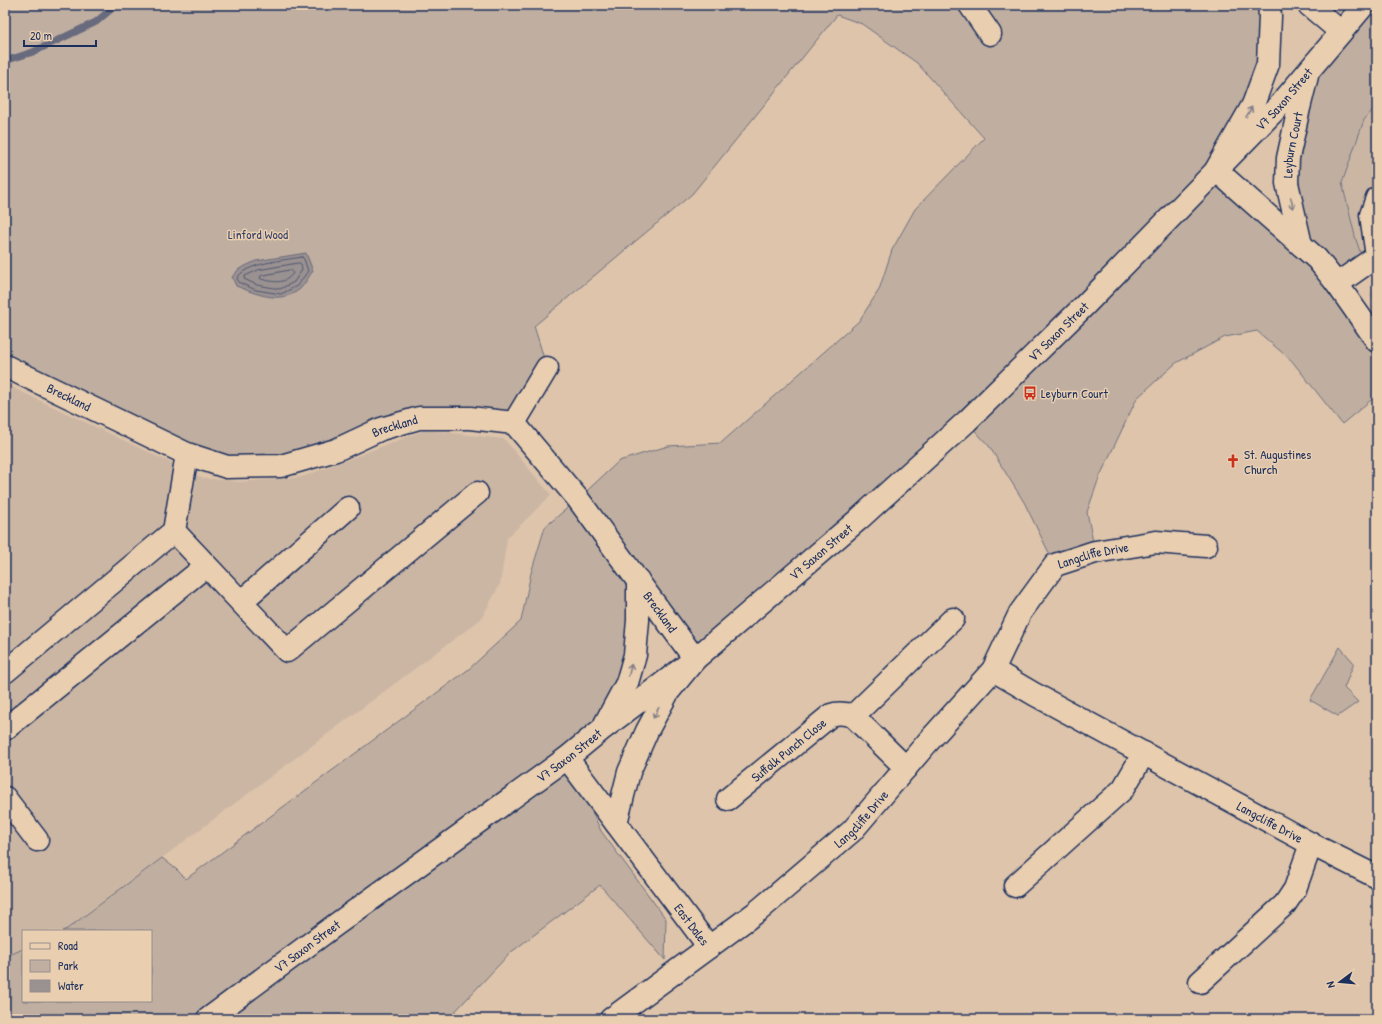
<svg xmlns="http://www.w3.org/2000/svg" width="1382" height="1024" viewBox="0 0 1382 1024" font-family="'Patrick Hand',sans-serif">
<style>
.built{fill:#cbb6a4}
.green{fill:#c0afa0;stroke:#6e6f7f}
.water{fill:#9a9191;stroke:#676a7d}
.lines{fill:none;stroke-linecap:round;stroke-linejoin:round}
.shore{stroke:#4e5672;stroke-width:1}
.stream{stroke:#676a7d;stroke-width:7}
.minor-casing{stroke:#1b2f5e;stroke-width:25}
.minor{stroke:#e9ceb0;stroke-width:22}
.oneway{stroke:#827e87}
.labels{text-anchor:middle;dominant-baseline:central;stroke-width:3;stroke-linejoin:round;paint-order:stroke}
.street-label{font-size:13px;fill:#1b2f5e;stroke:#e9ceb0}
.park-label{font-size:13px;fill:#344268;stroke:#e9ceb0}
.poi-label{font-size:13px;fill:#1b2f5e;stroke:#e9ceb0;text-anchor:start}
</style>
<rect width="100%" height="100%" fill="#ddc4ab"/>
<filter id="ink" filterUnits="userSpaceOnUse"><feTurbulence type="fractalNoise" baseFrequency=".025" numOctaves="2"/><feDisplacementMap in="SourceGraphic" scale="8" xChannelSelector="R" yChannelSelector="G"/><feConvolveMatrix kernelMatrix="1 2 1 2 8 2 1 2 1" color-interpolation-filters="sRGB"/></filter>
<g filter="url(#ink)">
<g class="built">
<path d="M1377 105V306L1370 295 1375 281 1356 240 1342 183 1364 120Z"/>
<path d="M5 384 203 478 239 482 302 477 425 430 504 439 551 495 507 538 500 584 481 619 67 929 62 931H23V949L5 957Z"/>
</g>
<g class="green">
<path d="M5 5H1269L1268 64 1216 170 1283 228 1287 183 1299 108 1341 32 1309 5H1377V105L1364 120 1342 183 1356 240 1365 265 1337 284 1377 341V395L1342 424 1292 361 1257 331 1225 337 1176 363 1137 398 1099 478 1087 512 1095 552 1055 565 1024 502 989 446 967 422 695 659 638 581 627 683 567 758 601 831 666 919 665 960 600 885 510 953 448 1019H5V957L23 949V1001H151V931H62L67 929 162 858 176 869 186 879 469 669 521 621 531 573 545 527 578 499 619 461 668 446 721 443 859 321 879 290 892 250 915 209 984 138 917 63 862 24 837 15 692 194 534 326 547 368 514 423 419 418 336 450 227 467 5 366Z"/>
<path d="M1340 647 1354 663 1344 688 1358 702 1338 716 1310 700Z"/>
</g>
<path class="water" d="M306 253 313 271C309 276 305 284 300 289 281 305 256 294 236 286L232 277 239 269 256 261Z"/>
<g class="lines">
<g class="shore">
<path d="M302 257 304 259 308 271 297 286 281 294 256 290 240 283 237 279C243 263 286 260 302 257Z"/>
<path d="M299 263 301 264 302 270 294 282 280 289 257 285 244 279 245 276 258 270Z"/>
<path d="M291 270 293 273C285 285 273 282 261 279L260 278 261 276Z"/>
</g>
<path class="stream" d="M5 61 33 52 96 22 116 5"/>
<g class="minor-casing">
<g id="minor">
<path d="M970 5 990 34"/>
<path d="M1269 5 1270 16 1268 64 1253 105 1216 170 1317 259 1337 284 1377 341"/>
<path d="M1309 5 1341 32"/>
<path d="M1377 198 1371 215 1377 256"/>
<path id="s1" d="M1301 245 1287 183 1288 158 1299 108 1307 76"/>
<path d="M1337 284 1377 256"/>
<path id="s2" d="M5 366 187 454 227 467 281 466 336 450 381 429 419 418H470L514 423 578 499 695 659 668 692 647 731 629 772 616 823"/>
<path d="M514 423 547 368"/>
<path d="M174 531 287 651 477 493"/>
<path d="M241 602 348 508"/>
<path id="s3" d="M993 670 1034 694 1311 844 1377 877"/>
<path d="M5 672 174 531 187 454"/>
<path d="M853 716 953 619"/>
<path d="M605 724 627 683 635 655 638 620V580"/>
<path d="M5 729 206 566"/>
<path id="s4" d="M567 758 709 947"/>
<path d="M5 798 37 840"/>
<path id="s5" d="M728 799 831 715C839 712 845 713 853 716L906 768"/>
<path d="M1015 886 1123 789 1144 753"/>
<path d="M1200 982 1285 904 1295 889 1311 844"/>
<path id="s6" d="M208 1019 334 926 567 758 601 730 695 659 859 519 967 421 1084 306 1279 106 1364 5"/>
<path id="s7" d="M611 1019 758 911 852 831 927 743 993 670 1020 613 1055 565 1095 552 1156 542 1206 546"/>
</g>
</g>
<use href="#minor" class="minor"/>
</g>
<defs><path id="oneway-shaft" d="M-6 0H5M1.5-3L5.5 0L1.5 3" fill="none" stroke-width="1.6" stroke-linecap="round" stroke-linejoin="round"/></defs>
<g class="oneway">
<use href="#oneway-shaft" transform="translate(1249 112) rotate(-60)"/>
<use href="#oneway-shaft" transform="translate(1292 203) rotate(77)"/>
<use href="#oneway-shaft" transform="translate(630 670) rotate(-76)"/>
<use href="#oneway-shaft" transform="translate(656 713) rotate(118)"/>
</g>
</g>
<defs>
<g id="bus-bare" transform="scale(1.08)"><path d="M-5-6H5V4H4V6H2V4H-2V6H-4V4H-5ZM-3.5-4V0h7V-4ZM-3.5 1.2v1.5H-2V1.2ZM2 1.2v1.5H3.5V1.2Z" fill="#c8321e" stroke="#e9ceb0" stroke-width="2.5" paint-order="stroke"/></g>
<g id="church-bare" transform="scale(1.08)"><path d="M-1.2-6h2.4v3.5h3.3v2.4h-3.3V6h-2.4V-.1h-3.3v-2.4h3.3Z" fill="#c8321e" stroke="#e9ceb0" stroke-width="2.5" paint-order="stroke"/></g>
</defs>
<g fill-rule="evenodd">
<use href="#bus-bare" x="1030" y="393"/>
<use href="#church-bare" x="1233" y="461"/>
</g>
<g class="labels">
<g class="street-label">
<text stroke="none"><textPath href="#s6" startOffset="1419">V7 Saxon Street</textPath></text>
<text stroke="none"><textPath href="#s1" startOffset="102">Leyburn Court</textPath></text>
<text stroke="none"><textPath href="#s6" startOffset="1095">V7 Saxon Street</textPath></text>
<text stroke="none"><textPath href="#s2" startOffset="71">Breckland</textPath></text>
<text stroke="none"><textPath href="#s2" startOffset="419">Breckland</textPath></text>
<text stroke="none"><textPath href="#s6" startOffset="771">V7 Saxon Street</textPath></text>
<text stroke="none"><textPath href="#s7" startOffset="682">Langcliffe Drive</textPath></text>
<text stroke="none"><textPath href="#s2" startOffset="779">Breckland</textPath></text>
<text stroke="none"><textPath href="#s5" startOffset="78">Suffolk Punch Close</textPath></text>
<text stroke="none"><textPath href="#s6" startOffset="447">V7 Saxon Street</textPath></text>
<text stroke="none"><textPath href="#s7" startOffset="321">Langcliffe Drive</textPath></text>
<text stroke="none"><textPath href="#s3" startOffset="316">Langcliffe Drive</textPath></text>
<text stroke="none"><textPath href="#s4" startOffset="208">East Dales</textPath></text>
<text stroke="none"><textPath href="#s6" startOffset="123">V7 Saxon Street</textPath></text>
</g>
<g class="park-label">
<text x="258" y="234">Linford Wood</text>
</g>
<g class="poi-label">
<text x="1041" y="393">Leyburn Court</text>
<text x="1244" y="454">St. Augustines<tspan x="1244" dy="15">Church</tspan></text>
</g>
</g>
<rect width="1382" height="1024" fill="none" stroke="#e9ceb0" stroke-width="20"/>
<rect x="10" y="10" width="1362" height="1004" fill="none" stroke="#1b2f5e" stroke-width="1.5" filter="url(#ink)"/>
<rect x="22" y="930" width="130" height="72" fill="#e9ceb0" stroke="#978e8f"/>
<rect x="30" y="943" width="20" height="6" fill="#e9ceb0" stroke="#978e8f"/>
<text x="58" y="950" font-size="12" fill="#1b2f5e">Road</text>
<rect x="30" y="960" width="20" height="12" fill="#c0afa0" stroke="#978e8f"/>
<text x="58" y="970" font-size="12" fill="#1b2f5e">Park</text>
<rect x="30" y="980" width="20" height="12" fill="#9a9191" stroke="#978e8f"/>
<text x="58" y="990" font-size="12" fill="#1b2f5e">Water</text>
<g transform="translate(1340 982) rotate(254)" stroke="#e9ceb0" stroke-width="3" paint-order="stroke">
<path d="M0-3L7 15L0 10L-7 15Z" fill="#1b2f5e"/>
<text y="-6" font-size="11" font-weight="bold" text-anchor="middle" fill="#1b2f5e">N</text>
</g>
<path d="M24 40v6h72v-6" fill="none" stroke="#1b2f5e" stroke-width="2"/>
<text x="30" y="40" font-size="12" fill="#1b2f5e" stroke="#e9ceb0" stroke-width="3" paint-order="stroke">20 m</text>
</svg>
